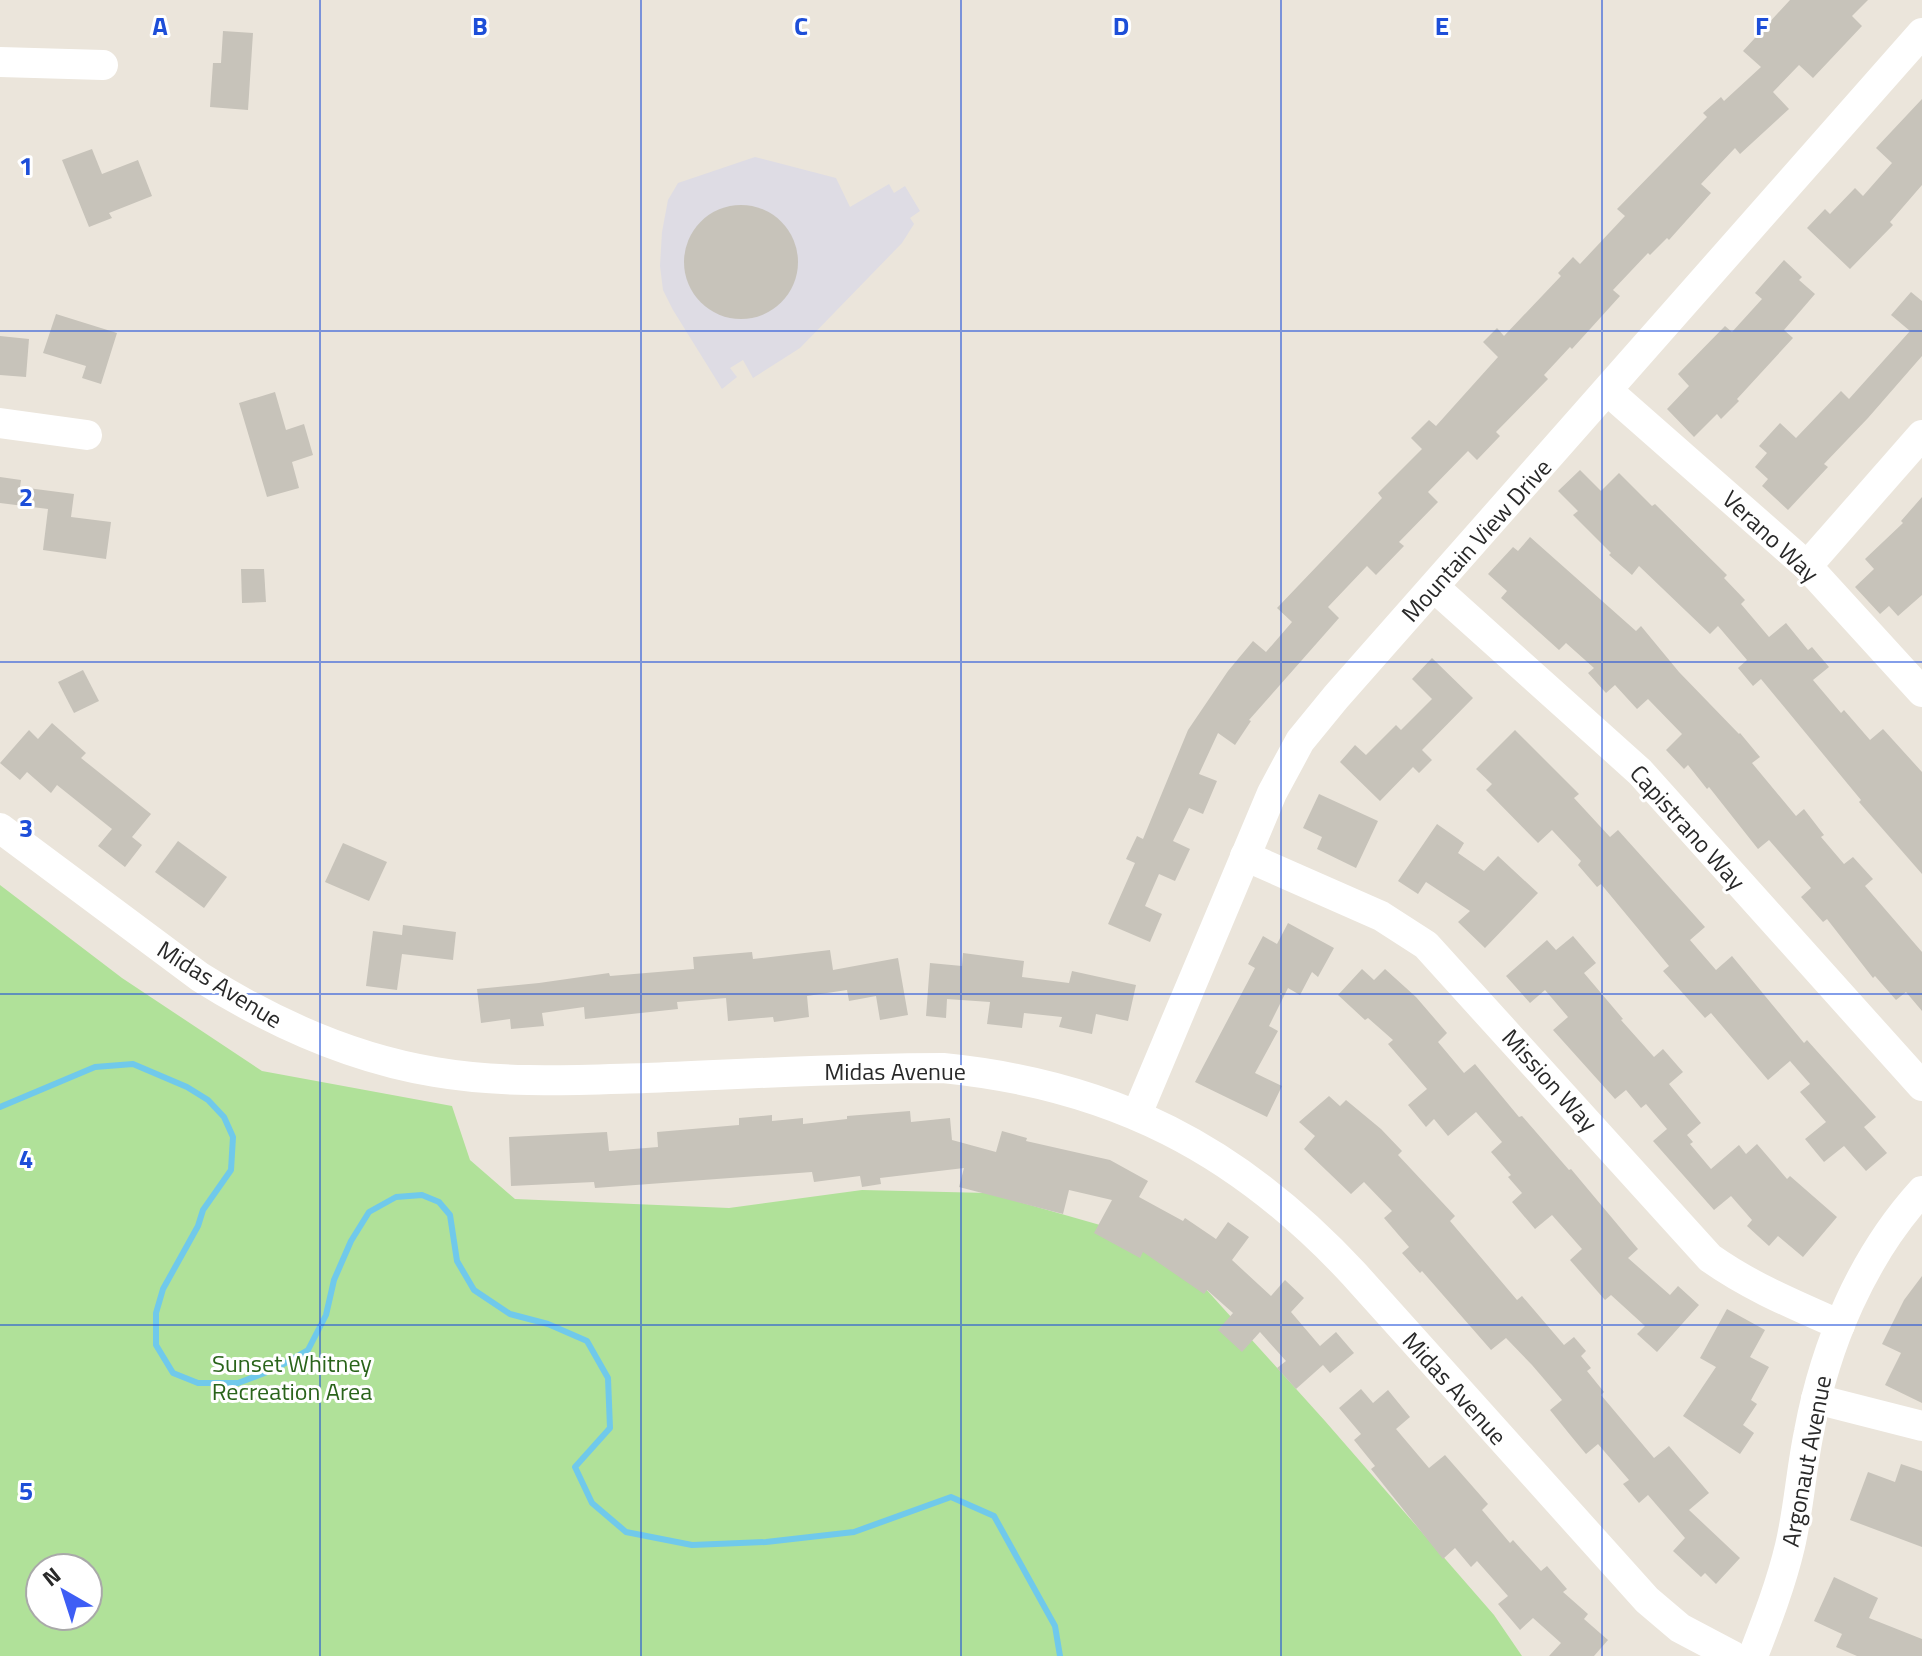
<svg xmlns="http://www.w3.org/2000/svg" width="1922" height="1656" viewBox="0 0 1922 1656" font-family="'Titillium Web',sans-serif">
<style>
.industrial{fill:#dedce4}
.green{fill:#b0e199;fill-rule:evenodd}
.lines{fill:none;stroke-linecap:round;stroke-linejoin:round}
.stream{stroke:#70c9eb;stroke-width:6}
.building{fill:#c7c3ba}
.minor{stroke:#fff;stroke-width:30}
.grid{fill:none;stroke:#1d4ed8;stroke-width:2;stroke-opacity:0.55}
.labels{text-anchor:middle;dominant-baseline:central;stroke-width:6;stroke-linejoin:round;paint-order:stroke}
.street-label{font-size:24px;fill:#292929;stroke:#fff}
.park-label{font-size:24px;fill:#2a641b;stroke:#fff}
.grid-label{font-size:26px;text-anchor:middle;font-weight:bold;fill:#1d4ed8;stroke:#fff;stroke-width:6;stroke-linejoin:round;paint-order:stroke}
</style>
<rect width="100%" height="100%" fill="#ebe5db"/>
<path class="industrial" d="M755 157 836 178 850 207 889 184 894 193 905 186 920 211 910 218 914 224 902 243 800 348 753 378 743 360 730 368 737 377 722 389 673 310 663 290 660 266 662 232 668 200 678 183Z"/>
<path class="green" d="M0 885 122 978 262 1071 452 1106 470 1160 515 1199 729 1208 862 1190 988 1193 1100 1225 1204 1287 1325 1421 1494 1615 1522 1656H0ZM40 1568H88V1616H40Z"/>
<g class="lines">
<path class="stream" d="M0 1107 95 1067 133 1064 187 1087 208 1100 224 1117 233 1137 231 1170 203 1210 198 1226 163 1289 156 1313V1345L173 1373 198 1383H238L275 1369 308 1350 326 1315 334 1280 351 1241 369 1212 396 1197 422 1195 439 1202 450 1215 457 1261 474 1290 510 1314 548 1324 587 1341 608 1378 610 1428 575 1467 592 1503 626 1532 692 1545 766 1542 854 1532 951 1497 994 1516 1055 1626 1060 1656"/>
</g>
<g class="building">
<path d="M1790 0H1868L1852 16 1862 26 1813 78 1799 65 1773 92 1789 109 1740 154 1735 148 1701 184 1711 193 1669 240 1667 238 1650 255 1648 253 1613 290 1620 296 1572 349 1570 347 1544 375 1548 379 1496 432 1500 436 1477 460 1468 451 1428 492 1438 502 1399 542 1404 546 1376 575 1367 566 1328 607 1339 618 1249 720 1251 721 1235 745 1218 733 1199 774 1217 781 1203 814 1189 808 1173 841 1190 849 1175 881 1159 874 1145 906 1162 914 1150 942 1108 924 1135 863 1126 859 1137 836 1143 839 1188 730 1228 671 1253 641 1266 652 1292 622 1277 608 1382 498 1378 493 1422 449 1411 438 1429 420 1436 426 1498 357 1483 342 1497 328 1504 336 1561 276 1558 273 1573 257 1580 264 1625 216 1617 209 1707 117 1703 113 1721 97 1724 101 1761 67 1743 51Z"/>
<path d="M223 31 253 33 248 110 210 107 213 63H221Z"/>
<path d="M1922 99V185L1890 222 1893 225 1850 269 1807 228 1825 209 1830 214 1855 188 1863 196 1892 163 1876 148Z"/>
<path d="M92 149 102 174 138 160 152 196 109 213 112 218 89 227 62 160Z"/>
<circle cx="741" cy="262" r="57"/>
<path d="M1784 260 1802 277 1799 280 1815 294 1784 330 1793 338 1737 399 1739 401 1721 419 1717 414 1694 437 1667 409 1689 386 1678 374 1725 326 1732 332 1762 299 1755 293Z"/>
<path d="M1911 292 1922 301V356L1868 418 1824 464 1828 467 1788 510 1762 486 1768 479 1755 467 1767 453 1759 446 1780 423 1796 438 1841 391 1849 399 1910 331 1891 315Z"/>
<path d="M56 314 117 333 101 384 82 378 86 366 43 353Z"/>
<path d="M0 336 29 339 26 377 0 375Z"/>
<path d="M275 392 286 430 304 424 313 455 292 462 299 488 267 497 239 403Z"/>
<path d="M1580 470 1601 491 1619 473 1652 506 1655 504 1727 575 1724 578 1745 600 1741 604 1769 637 1786 623 1808 650 1812 647 1829 667 1813 680 1841 713 1844 710 1870 740 1883 729 1922 772V874L1859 802 1861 800 1761 679 1753 686 1738 668 1747 660 1718 626 1710 634 1639 566 1632 575 1609 555 1611 553 1573 515 1578 511 1558 491Z"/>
<path d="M0 477 21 480 20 487 74 494 71 517 111 522 106 559 43 550 48 509 0 503Z"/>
<path d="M1922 497V595L1898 616 1889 606 1880 614 1855 587 1874 569 1865 559 1903 523 1901 521Z"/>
<path d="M1530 537 1636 631 1641 626 1679 672 1739 734 1740 733 1760 757 1752 763 1796 816 1804 809 1824 835 1821 837 1844 864 1853 857 1873 879 1865 886 1922 952V1011L1906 992 1896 1000 1875 976 1873 978 1827 919 1823 922 1801 897 1811 888 1769 840 1758 849 1709 787 1707 789 1688 765 1684 769 1666 750 1682 734 1648 699 1637 709 1615 685 1606 693 1588 673 1594 668 1566 643 1559 650 1501 598 1507 591 1488 574 1513 547 1518 551Z"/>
<path d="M241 569H264L266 602 242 603Z"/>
<path d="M1432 658 1473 698 1422 750 1432 760 1419 773 1413 767 1380 801 1340 762 1355 745 1366 755 1396 725 1401 730 1432 699 1412 679Z"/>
<path d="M83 670 99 701 74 713 58 682Z"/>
<path d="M52 723 86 753 81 758 151 814 132 837 142 845 125 867 98 846 112 829 57 785 51 793 27 772 20 780 0 763 29 730 38 739Z"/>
<path d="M1515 730 1579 794 1574 798 1610 837 1618 830 1705 927 1690 940 1716 970 1732 956 1804 1043 1807 1040 1876 1117 1864 1127 1887 1153 1866 1171 1844 1146 1824 1162 1805 1139 1826 1122 1800 1092 1810 1084 1790 1061 1768 1080 1711 1013 1705 1018 1663 971 1669 966 1601 884 1597 887 1578 865 1581 861 1552 830 1538 843 1486 790 1492 784 1476 769Z"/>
<path d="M1319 794 1378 821 1356 868 1317 849 1322 837 1303 828Z"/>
<path d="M1437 824 1464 843 1458 853 1484 871 1498 856 1538 893 1485 948 1458 922 1470 911 1426 882 1418 894 1398 881Z"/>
<path d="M178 841 227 877 204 908 155 872Z"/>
<path d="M343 843 387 862 369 901 325 882Z"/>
<path d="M1288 923 1334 948 1318 977 1312 972 1300 995 1288 988 1269 1026 1278 1031 1255 1073 1282 1086 1267 1117 1195 1082 1255 968 1248 964 1263 936 1277 944Z"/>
<path d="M403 925 456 932 453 960 402 954 397 990 366 986 373 931 402 935Z"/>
<path d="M1573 936 1596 963 1584 973 1623 1019 1621 1020 1654 1057 1663 1049 1683 1072 1669 1084 1701 1123 1687 1135 1693 1142 1690 1144 1711 1169 1739 1145 1746 1154 1757 1144 1787 1179 1790 1176 1837 1217 1803 1257 1778 1236 1769 1246 1747 1226 1752 1220 1731 1196 1714 1210 1653 1141 1667 1129 1646 1104 1641 1108 1626 1090 1615 1099 1553 1030 1568 1017 1545 990 1530 1003 1506 976 1547 940 1556 950Z"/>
<path d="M830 950 833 970 898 958 908 1015 880 1020 876 996 849 1001 847 990 807 996 809 1017 774 1022 773 1017 728 1021 726 998 677 1002 678 1009 585 1019 584 1007 542 1013 544 1026 511 1029 510 1019 481 1023 477 989 539 983 609 973 610 976 694 969 693 957 752 952 753 959Z"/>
<path d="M963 953 1024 961 1022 977 1069 983 1072 971 1136 985 1128 1021 1096 1014 1092 1034 1059 1027 1062 1017 1024 1013 1022 1028 987 1024 990 1002 947 999 946 1018 926 1016 930 963 962 966Z"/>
<path d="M1362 969 1374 980 1385 969 1416 997 1447 1033 1438 1042 1464 1073 1475 1064 1519 1117 1522 1116 1569 1170 1571 1169 1638 1249 1628 1258 1670 1295 1678 1286 1699 1305 1657 1352 1637 1334 1645 1326 1611 1295 1605 1300 1570 1260 1582 1249 1552 1215 1535 1229 1512 1202 1522 1193 1508 1177 1511 1175 1491 1152 1502 1142 1476 1112 1448 1136 1434 1119 1426 1127 1408 1105 1427 1089 1388 1044 1393 1040 1368 1018 1365 1020 1338 995Z"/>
<path d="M1329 1096 1340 1106 1346 1100 1381 1129 1402 1151 1398 1155 1455 1216 1450 1221 1517 1300 1522 1296 1564 1345 1574 1337 1586 1351 1581 1356 1591 1368 1587 1371 1604 1392 1601 1395 1654 1458 1669 1446 1709 1493 1689 1510 1740 1558 1716 1584 1705 1573 1701 1577 1673 1551 1685 1538 1648 1495 1639 1503 1623 1484 1629 1480 1598 1444 1586 1454 1571 1436 1550 1410 1562 1400 1532 1365 1506 1338 1491 1350 1422 1271 1420 1273 1402 1253 1409 1247 1384 1218 1392 1211 1364 1182 1351 1194 1304 1149 1315 1136 1299 1122Z"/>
<path d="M910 1111 911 1122 950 1118 952 1140 996 1152 1002 1131 1027 1138 1026 1141 1110 1160 1148 1181 1139 1197 1183 1221 1185 1218 1216 1239 1228 1222 1249 1237 1232 1260 1271 1296 1285 1280 1304 1298 1291 1312 1320 1346 1336 1332 1354 1353 1330 1373 1323 1365 1296 1389 1277 1368 1286 1361 1260 1332 1242 1352 1218 1330 1233 1313 1207 1290 1204 1294 1143 1252 1140 1258 1094 1233 1112 1200 1069 1190 1063 1214 959 1187 964 1168 880 1178 881 1184 862 1187 860 1176 814 1182 812 1172 595 1188 594 1182 511 1186 509 1137 607 1132 609 1151 658 1147 657 1132 739 1125V1118L772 1115V1121L803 1118V1124L847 1119V1116Z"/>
<path d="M1922 1276V1403L1885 1385 1901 1353 1882 1344 1904 1300Z"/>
<path d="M1727 1309 1765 1330 1750 1357 1769 1367 1751 1400 1757 1404 1743 1425 1754 1433 1740 1454 1683 1416 1716 1367 1700 1358Z"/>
<path d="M1361 1389 1373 1403 1388 1390 1410 1417 1396 1429 1429 1468 1445 1455 1488 1504 1482 1510 1510 1543 1513 1540 1541 1571 1547 1566 1567 1589 1563 1592 1588 1614 1584 1619 1608 1640 1594 1656H1549L1561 1643 1533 1618 1520 1630 1498 1604 1508 1596 1477 1561 1471 1567 1455 1548 1443 1559 1371 1469 1375 1466 1354 1440 1361 1434 1339 1408Z"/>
<path d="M1901 1464 1922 1471V1547L1850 1520 1868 1472 1895 1482Z"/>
<path d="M1834 1577 1878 1598 1869 1618 1922 1639V1656H1857L1836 1647 1842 1634 1814 1621Z"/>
</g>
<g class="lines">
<g class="minor">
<path d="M0 62 103 65"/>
<path d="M1608 391 1807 566 1922 692"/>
<path d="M0 423 87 435"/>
<path d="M1807 566 1922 435"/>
<path d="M1434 587 1640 772 1922 1086"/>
<path d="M0 828 200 977C273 1023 350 1058 435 1072 505 1084 575 1080 646 1078 745 1074 844 1068 943 1068 1113 1085 1238 1149 1354 1274L1647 1600 1680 1628 1733 1656"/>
<path d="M1245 856 1381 916 1426 945 1710 1258C1751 1287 1795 1305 1840 1325"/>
<path d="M1137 1114 1272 793 1300 741 1336 697 1922 33"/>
<path d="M1816 1399 1922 1426"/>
<path d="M1753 1656C1767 1620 1781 1584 1790 1546 1799 1508 1801 1470 1809 1432 1825 1345 1862 1257 1922 1191"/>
</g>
</g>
<path class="grid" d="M320 0V1656M641 0V1656M961 0V1656M1281 0V1656M1602 0V1656M0 331H1922M0 662H1922M0 994H1922M0 1325H1922"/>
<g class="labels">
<g class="street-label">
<text transform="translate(1771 536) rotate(43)">Verano Way</text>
<text transform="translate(1476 540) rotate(-48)">Mountain View Drive</text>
<text transform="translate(1688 827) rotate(48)">Capistrano Way</text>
<text transform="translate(220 984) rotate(32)">Midas Avenue</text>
<text x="895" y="1071">Midas Avenue</text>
<text transform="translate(1550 1080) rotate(48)">Mission Way</text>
<text transform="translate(1455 1388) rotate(48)">Midas Avenue</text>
<text transform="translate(1806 1461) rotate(-79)">Argonaut Avenue</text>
</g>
<g class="park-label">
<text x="292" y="1363">Sunset Whitney<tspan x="292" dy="28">Recreation Area</tspan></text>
</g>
</g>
<g class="grid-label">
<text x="160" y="35">A</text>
<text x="480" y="35">B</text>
<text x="801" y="35">C</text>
<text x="1121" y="35">D</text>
<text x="1442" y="35">E</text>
<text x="1762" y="35">F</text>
<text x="26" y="175">1</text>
<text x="26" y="506">2</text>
<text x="26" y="837">3</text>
<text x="26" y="1168">4</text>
<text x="26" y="1500">5</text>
</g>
<g transform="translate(64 1592) rotate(321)"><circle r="38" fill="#ffffff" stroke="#a9a9a9" stroke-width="2"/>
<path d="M0-6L14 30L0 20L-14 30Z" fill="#3e5ef5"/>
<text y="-12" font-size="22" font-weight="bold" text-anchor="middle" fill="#292929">N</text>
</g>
</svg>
